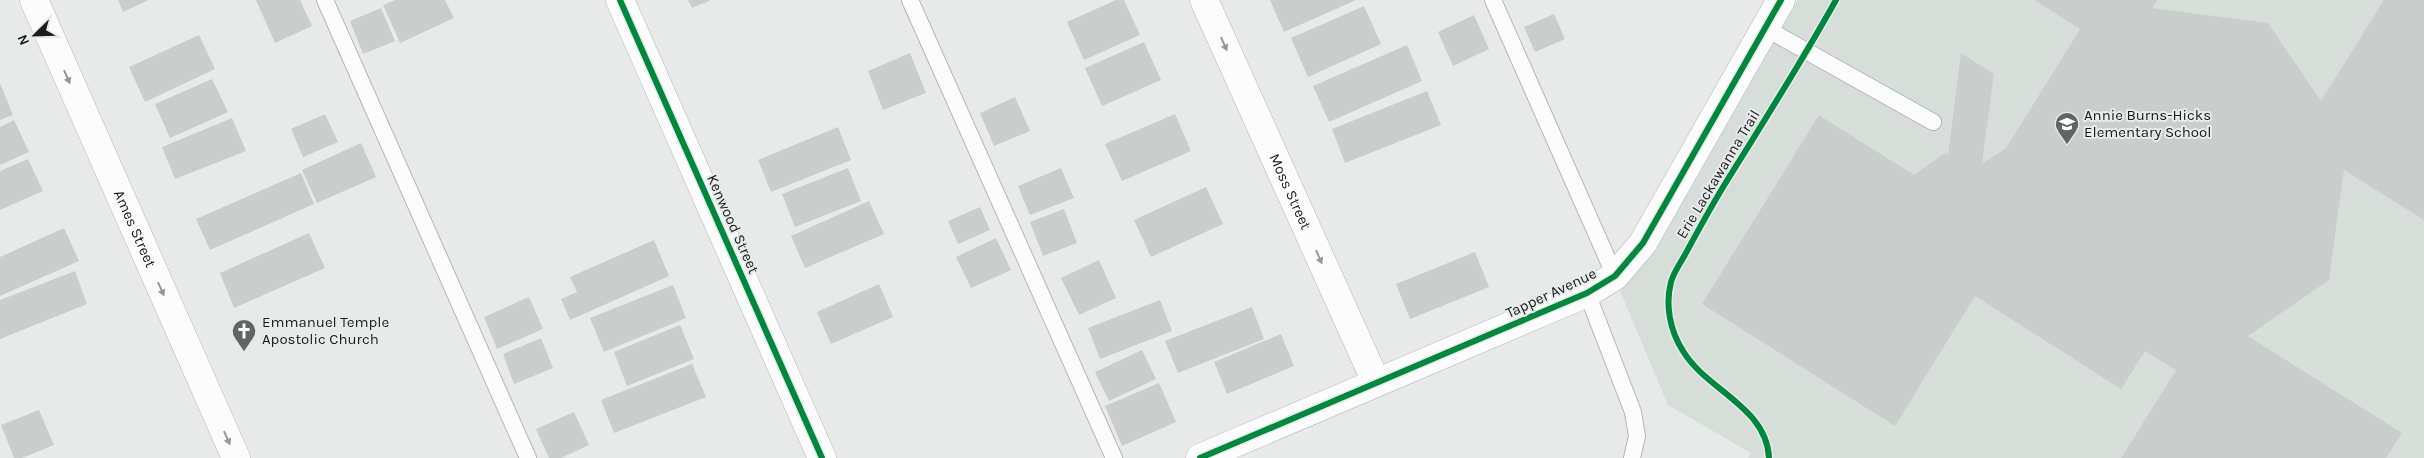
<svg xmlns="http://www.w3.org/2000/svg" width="2424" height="458" viewBox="0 0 2424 458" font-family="Karla,sans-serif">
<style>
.built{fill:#d7deda}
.building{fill:#cbcdcc}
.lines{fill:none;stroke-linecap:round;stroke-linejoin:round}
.lane-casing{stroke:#b4b6b5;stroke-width:18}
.street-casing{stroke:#b4b6b5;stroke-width:29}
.lane{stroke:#fcfcfc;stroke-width:16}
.street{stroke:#fcfcfc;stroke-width:28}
.cycleway-casing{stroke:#e7ebe9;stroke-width:9}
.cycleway{stroke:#00873e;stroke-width:6}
.oneway{fill:#979797}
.labels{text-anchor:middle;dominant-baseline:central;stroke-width:4;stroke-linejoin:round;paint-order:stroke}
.poi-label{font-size:15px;fill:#1b1c1c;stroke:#e7ebe9;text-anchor:start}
.street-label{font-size:15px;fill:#1b1c1c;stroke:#e7ebe9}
</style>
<rect width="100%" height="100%" fill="#e8eae9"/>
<path class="built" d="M1798 0H2424V458H1748L1751 453 1668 405 1620 291Z"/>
<g class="building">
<path d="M118 0H149L123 12Z"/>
<path d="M256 0H300L312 26 275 43Z"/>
<path d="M395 0H445L454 18 400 43 383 5Z"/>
<path d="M688 0H711L692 8Z"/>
<path d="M1116 0H1124L1140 35 1084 60 1067 22Z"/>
<path d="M1270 0H1356L1284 32Z"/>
<path d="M2034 0H2157L2152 8 2268 23 2321 101 2384 0H2424V220L2344 170 2329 280 2248 336 2402 433 2386 458H2121L2176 370 2145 351 2121 389 1975 296 1895 426 1702 304 1819 115 1914 175 1945 153 1948 155 1961 53 1994 74 1982 164 2006 148 2080 29Z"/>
<path d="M1364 6 1381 44 1308 77 1291 38Z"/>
<path d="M381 8 395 41 363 54 350 21Z"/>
<path d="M1554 14 1565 39 1535 52 1524 27Z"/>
<path d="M1474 15 1489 49 1453 66 1438 32Z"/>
<path d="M199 35 215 69 145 102 129 67Z"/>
<path d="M1144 42 1161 80 1102 106 1085 68Z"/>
<path d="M1407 45 1422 81 1329 122 1313 86Z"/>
<path d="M910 53 926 93 883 110 868 71Z"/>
<path d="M212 79 228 112 170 138 155 104Z"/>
<path d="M0 83 13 115 0 120Z"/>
<path d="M1427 91 1441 125 1345 163 1332 129Z"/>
<path d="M1015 97 1030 131 994 146 980 113Z"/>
<path d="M325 114 338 142 303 157 291 129Z"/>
<path d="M1175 114 1191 151 1122 181 1105 144Z"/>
<path d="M232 118 246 151 175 179 162 147Z"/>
<path d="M14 120 29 152 0 165V127Z"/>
<path d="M838 127 851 160 771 192 758 160Z"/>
<path d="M361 143 376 177 317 203 302 170Z"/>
<path d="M28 159 43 191 0 210V171Z"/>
<path d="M848 168 861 201 795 227 782 194Z"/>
<path d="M1061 168 1074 198 1030 215 1018 186Z"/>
<path d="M301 173 314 204 210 250 196 219Z"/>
<path d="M1206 187 1223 224 1151 257 1134 220Z"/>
<path d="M869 201 884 234 805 268 791 236Z"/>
<path d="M980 207 990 230 958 244 948 221Z"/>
<path d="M1064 209 1077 243 1043 256 1030 222Z"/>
<path d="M64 228 79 261 0 296V257Z"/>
<path d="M309 233 325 268 234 308 220 273Z"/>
<path d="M996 238 1011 270 971 288 956 257Z"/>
<path d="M654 240 669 276 570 320 561 299 577 292 570 277Z"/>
<path d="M1475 252 1489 287 1410 319 1396 284Z"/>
<path d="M1099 260 1116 298 1079 315 1061 278Z"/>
<path d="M75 271 87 304 0 339V300Z"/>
<path d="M879 284 893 317 831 344 817 312Z"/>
<path d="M673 285 686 318 604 352 590 318Z"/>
<path d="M529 297 543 329 497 349 484 317Z"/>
<path d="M1160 300 1172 331 1100 359 1088 328Z"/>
<path d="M1252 307 1264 339 1178 373 1165 341Z"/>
<path d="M680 325 694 359 627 386 614 352Z"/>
<path d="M1281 334 1294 366 1227 394 1214 362Z"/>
<path d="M541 338 553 368 514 384 503 354Z"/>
<path d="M1142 350 1156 379 1109 401 1095 372Z"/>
<path d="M692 364 706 397 614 433 601 400Z"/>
<path d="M1159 383 1176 422 1122 446 1105 406Z"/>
<path d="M39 410 54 445 22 458H14L1 425Z"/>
<path d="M574 412 589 445 561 458H549L536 429Z"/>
</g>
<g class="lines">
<g class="lane-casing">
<g id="lane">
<path d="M325 0 528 458"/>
<path d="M910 0 1114 458"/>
<path d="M1493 0 1615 276"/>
<path d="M1765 28 1933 122"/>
<path d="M1587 293 1633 412 1637 436 1632 458"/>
</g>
</g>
<g class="street-casing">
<g id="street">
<path id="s1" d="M34 0 236 458"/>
<path d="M620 0 822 458"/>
<path id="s2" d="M1204 0 1376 382"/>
<path d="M1200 458 1587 293 1615 276 1643 243 1781 0"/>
</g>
</g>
<use href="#lane" class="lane"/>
<use href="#street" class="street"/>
<g class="cycleway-casing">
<g id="cycleway">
<path d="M620 0 822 458"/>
<path d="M1200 458 1587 293 1615 276 1643 243 1781 0"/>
<path d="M1769 458C1767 407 1706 390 1683 351 1670 331 1665 305 1671 282 1674 271 1682 261 1687 251 1700 227 1713 203 1728 179 1765 120 1802 61 1836 0"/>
</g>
</g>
<use href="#cycleway" class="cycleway"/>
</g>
<defs><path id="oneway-solid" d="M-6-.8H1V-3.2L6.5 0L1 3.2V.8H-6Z" transform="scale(1.25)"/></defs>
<g class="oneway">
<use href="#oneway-solid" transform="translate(1224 44) rotate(66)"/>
<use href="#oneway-solid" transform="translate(67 77) rotate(66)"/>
<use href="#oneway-solid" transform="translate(1319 257) rotate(66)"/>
<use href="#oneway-solid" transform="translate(161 289) rotate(66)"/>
<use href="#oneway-solid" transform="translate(227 438) rotate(66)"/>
</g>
<defs>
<g id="school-pin" transform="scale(1.25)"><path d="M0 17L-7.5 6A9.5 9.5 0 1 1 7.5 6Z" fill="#636464" stroke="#e7ebe9"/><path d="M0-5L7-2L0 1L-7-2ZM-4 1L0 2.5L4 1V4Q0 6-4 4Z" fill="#fff"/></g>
<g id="church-pin" transform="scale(1.25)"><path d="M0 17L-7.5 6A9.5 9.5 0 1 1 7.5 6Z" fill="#636464" stroke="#e7ebe9"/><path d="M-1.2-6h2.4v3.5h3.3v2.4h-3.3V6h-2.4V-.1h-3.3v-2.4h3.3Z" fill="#fff"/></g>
</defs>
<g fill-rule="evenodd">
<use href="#school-pin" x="2067" y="124"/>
<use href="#church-pin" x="244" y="331"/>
</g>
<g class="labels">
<g class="poi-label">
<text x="2084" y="115">Annie Burns-Hicks<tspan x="2084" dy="17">Elementary School</tspan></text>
<text x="262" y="322">Emmanuel Temple<tspan x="262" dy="17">Apostolic Church</tspan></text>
</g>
<g class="street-label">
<text transform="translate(1718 174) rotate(-59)">Erie Lackawanna Trail</text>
<text stroke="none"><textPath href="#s2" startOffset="210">Moss Street</textPath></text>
<text transform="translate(733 224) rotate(66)">Kenwood Street</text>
<text stroke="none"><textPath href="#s1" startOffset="250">Ames Street</textPath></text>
<text transform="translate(1551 293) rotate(-25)">Tapper Avenue</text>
</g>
</g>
<g transform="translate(35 35) rotate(247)" stroke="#e7ebe9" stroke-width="4" paint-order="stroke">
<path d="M0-4L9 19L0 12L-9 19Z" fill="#1b1c1c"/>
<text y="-8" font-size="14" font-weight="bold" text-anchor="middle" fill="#1b1c1c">N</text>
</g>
</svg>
